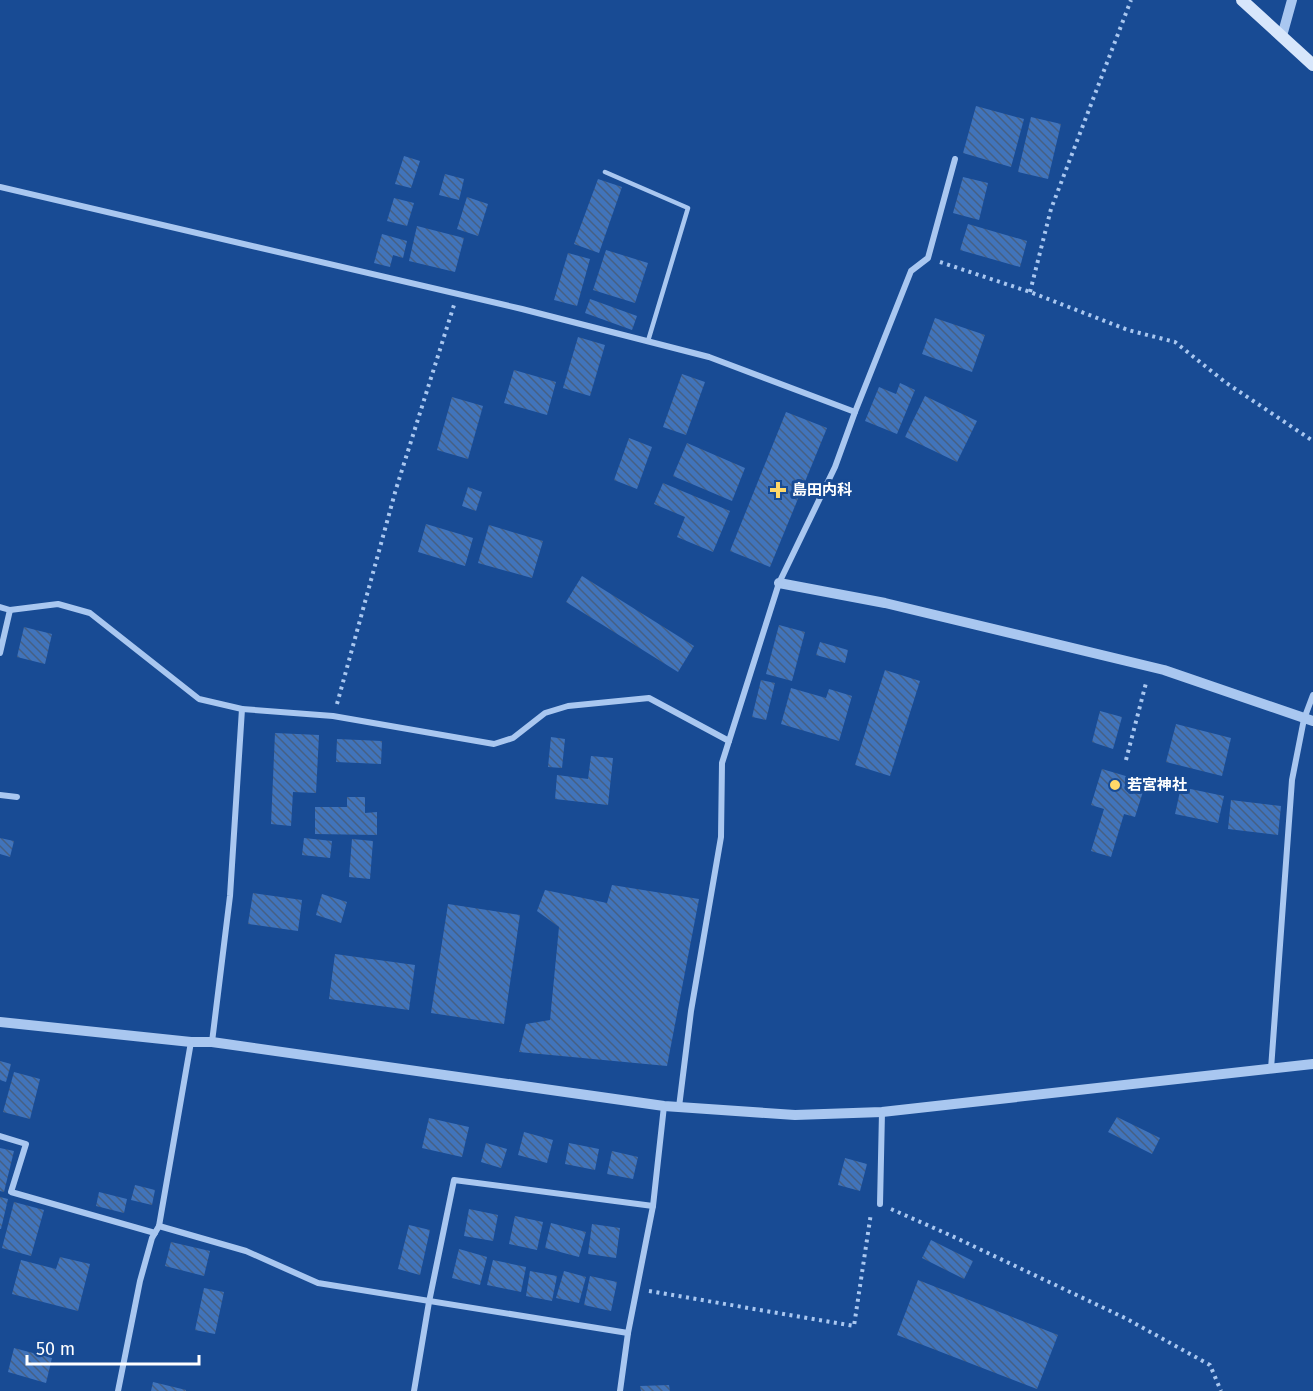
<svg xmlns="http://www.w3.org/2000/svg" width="1313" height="1391" viewBox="0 0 1313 1391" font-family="'Fira Sans','Noto Sans JP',sans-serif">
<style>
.building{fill:url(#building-back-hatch)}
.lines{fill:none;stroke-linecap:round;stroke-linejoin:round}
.path{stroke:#a9c7f0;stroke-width:4;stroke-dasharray:3 4.5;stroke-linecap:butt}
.service{stroke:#a9c7f0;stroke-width:4.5}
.minor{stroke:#a9c7f0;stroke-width:6}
.tertiary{stroke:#a9c7f0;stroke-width:10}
.secondary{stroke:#d7e6fb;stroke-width:12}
.poi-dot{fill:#ffd868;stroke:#184b94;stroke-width:2}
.labels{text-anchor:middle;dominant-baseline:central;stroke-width:6;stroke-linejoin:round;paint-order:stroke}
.poi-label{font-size:15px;font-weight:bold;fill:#fff;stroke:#184b94;text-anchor:start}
</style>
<defs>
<pattern id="building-back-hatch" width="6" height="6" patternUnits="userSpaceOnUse" patternTransform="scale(1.5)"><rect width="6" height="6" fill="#4174bb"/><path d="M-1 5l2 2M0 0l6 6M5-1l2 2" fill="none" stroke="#466084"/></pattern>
</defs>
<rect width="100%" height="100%" fill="#184b94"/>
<g class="building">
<path d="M976 106 1024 119 1011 167 963 153Z"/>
<path d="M1031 117 1061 124 1048 179 1018 172Z"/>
<path d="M404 156 420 161 411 188 395 184Z"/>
<path d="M445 174 464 179 459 200 439 195Z"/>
<path d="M963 177 988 183 979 220 953 213Z"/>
<path d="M598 179 622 187 599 253 574 244Z"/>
<path d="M467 197 488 204 478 236 457 229Z"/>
<path d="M394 198 414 203 407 226 387 221Z"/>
<path d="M968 224 1027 241 1020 267 960 250Z"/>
<path d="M417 226 464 238 455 272 409 261Z"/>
<path d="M382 234 407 241 403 258 393 255 390 267 374 263Z"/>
<path d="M606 250 648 263 635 303 593 290Z"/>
<path d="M568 253 590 259 577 306 554 300Z"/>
<path d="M590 299 637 316 632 330 585 313Z"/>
<path d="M935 318 985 335 972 372 922 354Z"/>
<path d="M578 337 605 345 590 396 563 388Z"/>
<path d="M514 370 556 382 547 415 504 403Z"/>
<path d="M682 374 705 382 686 435 663 427Z"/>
<path d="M900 383 915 390 897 434 865 421 879 387 896 394Z"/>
<path d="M925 396 977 421 957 462 905 437Z"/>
<path d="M452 397 483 406 468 459 437 450Z"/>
<path d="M786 412 827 428 770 567 730 551Z"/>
<path d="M629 438 652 447 637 489 614 480Z"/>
<path d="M687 443 745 468 732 501 673 476Z"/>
<path d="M663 483 730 511 713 552 677 537 685 517 654 504Z"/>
<path d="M468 487 482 492 476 511 462 506Z"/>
<path d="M426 524 473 538 465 566 418 552Z"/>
<path d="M489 525 543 541 532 578 478 563Z"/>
<path d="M582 576 694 646 678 672 566 602Z"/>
<path d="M779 625 805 632 792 681 766 674Z"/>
<path d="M24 627 52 634 45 664 17 657Z"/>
<path d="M820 642 848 650 845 663 816 655Z"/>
<path d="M885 670 920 681 890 776 855 765Z"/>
<path d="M761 680 775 683 766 720 752 717Z"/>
<path d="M791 688 826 698 829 689 852 696 839 741 781 724Z"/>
<path d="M1100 711 1122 717 1113 749 1092 742Z"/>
<path d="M1176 724 1231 738 1222 776 1166 762Z"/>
<path d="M275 733 319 735 316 793 293 792 291 826 271 824Z"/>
<path d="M551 737 565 739 562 768 548 767Z"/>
<path d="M337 739 382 741 381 764 336 762Z"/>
<path d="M591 756 613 758 608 805 555 799 557 775 588 779Z"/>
<path d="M1102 769 1146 782 1135 817 1124 814 1111 857 1091 851 1104 809 1091 805Z"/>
<path d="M1181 787 1224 796 1218 823 1175 814Z"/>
<path d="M347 797H365V813L377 812V835L315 834V807H347Z"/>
<path d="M1231 800 1281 806 1278 835 1228 829Z"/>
<path d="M0 838 14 841 10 857 0 854Z"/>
<path d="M304 838 332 841 330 858 302 855Z"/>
<path d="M352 839 373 841 370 879 349 877Z"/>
<path d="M612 885 699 899 667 1066 519 1052 526 1024 550 1020 559 927 537 911 545 890 607 903Z"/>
<path d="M253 893 302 900 298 931 248 924Z"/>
<path d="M322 894 347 902 341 923 316 915Z"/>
<path d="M448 904 520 915 504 1024 431 1013Z"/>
<path d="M335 954 415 965 409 1010 329 999Z"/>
<path d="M0 1061 11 1064 6 1082 0 1080Z"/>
<path d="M14 1072 40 1079 30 1119 3 1112Z"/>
<path d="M1117 1117 1160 1138 1152 1154 1108 1132Z"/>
<path d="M429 1118 469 1127 462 1157 422 1148Z"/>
<path d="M524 1132 553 1140 547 1163 518 1155Z"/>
<path d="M486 1143 507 1149 501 1168 481 1162Z"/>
<path d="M569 1143 599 1149 595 1170 565 1164Z"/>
<path d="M0 1148 14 1151 4 1192 0 1191Z"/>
<path d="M612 1151 638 1157 633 1179 607 1174Z"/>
<path d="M845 1158 867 1164 860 1191 838 1185Z"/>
<path d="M135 1185 155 1190 152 1205 131 1200Z"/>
<path d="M99 1192 127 1199 124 1213 96 1206Z"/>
<path d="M0 1197 8 1199 1 1229H0Z"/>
<path d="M14 1202 44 1210 31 1256 2 1248Z"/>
<path d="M469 1209 498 1215 493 1241 464 1236Z"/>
<path d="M515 1216 543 1222 537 1250 509 1244Z"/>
<path d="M551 1223 586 1232 579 1257 545 1248Z"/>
<path d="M592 1224 620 1228 616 1258 588 1254Z"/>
<path d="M409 1225 430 1230 420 1275 398 1269Z"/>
<path d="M931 1240 973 1261 964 1279 922 1258Z"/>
<path d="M171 1242 210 1251 204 1276 165 1266Z"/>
<path d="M459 1249 487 1257 480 1285 452 1278Z"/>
<path d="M60 1257 90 1264 78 1311 12 1294 21 1260 56 1269Z"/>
<path d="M493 1260 526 1267 521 1292 487 1285Z"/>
<path d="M530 1271 557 1276 552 1301 526 1296Z"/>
<path d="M564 1271 586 1277 579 1303 556 1298Z"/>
<path d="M590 1276 617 1282 611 1311 584 1305Z"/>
<path d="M918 1280 1058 1335 1037 1389 897 1335Z"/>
<path d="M204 1288 224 1292 215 1334 195 1330Z"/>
<path d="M14 1348 52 1358 46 1383 8 1372Z"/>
<path d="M153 1382 186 1390V1391H151Z"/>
<path d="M669 1385 670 1391H641L640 1386Z"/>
</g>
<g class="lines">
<g class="path">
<path d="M940 262 1030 292 1128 330 1175 342 1225 382 1313 441"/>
<path d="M1030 292 1051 209 1131 0"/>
<path d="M337 704 396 489 454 305"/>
<path d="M1126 760 1146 683"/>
<path d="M891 1209 952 1236 1125 1318 1210 1365 1221 1391"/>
<path d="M649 1291 854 1326 871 1213"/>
</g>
<path class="service" d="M605 172 688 208 648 341"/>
<g class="minor">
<path d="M0 187 522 309 709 357 855 412 835 467 779 583 722 763 721 837 691 1011 679 1107"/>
<path d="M855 412 911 271 928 258 955 159"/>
<path d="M0 607 10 610 58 604 90 613 199 699 242 709 230 896 212 1042"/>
<path d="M0 653 10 610"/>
<path d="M242 709 333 716 494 744 513 738 545 713 568 706 649 698 729 741"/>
<path d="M0 795 17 797"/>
<path d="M1271 1069 1292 780 1304 719 1313 695"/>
<path d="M0 1136 26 1144 11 1192 155 1233"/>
<path d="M880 1204 882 1112"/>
<path d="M159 1226 191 1042"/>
<path d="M118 1391 140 1281 152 1238 159 1226 246 1251 318 1283 628 1333"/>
<path d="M414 1391 429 1302 454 1180 653 1206"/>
<path d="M620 1391 628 1333 653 1206 664 1106"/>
</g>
<g class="tertiary">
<path d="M1282 36 1292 0"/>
<path d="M779 583 885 603 1164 670 1313 721"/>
<path d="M0 1022 191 1042H212L664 1106 795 1115 882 1112 1313 1064"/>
</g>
<path class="secondary" d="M1242 0 1313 65"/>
</g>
<g class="poi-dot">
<path d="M775 481h6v6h6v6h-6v6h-6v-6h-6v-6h6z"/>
<circle cx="1115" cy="785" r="6"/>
</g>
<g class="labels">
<g class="poi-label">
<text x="792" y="490">島田内科</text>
<text x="1127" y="785">若宮神社</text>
</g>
</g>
<path d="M27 1355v9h172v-9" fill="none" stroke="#ffffff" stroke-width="3"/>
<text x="36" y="1355" font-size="18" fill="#ffffff" stroke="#184b94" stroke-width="4.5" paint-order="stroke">50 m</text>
</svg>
